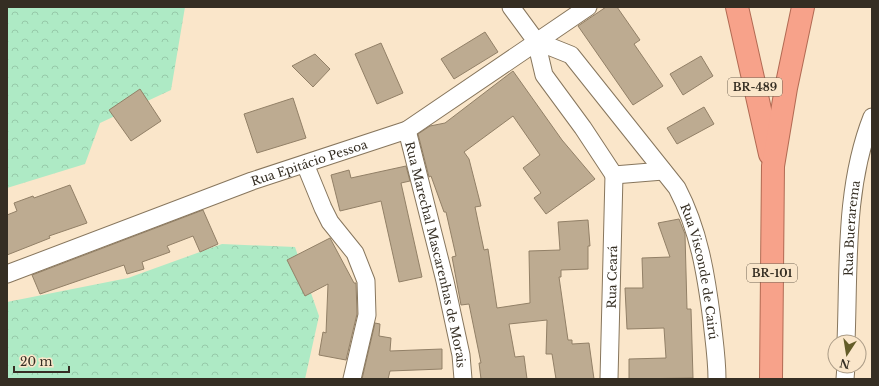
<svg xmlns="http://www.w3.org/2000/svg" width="879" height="386" viewBox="0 0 879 386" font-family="'Libre Baskerville',serif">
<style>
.forest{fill:url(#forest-crowns)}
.building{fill:#bdab91;stroke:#928067}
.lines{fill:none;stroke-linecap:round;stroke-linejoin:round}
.minor-casing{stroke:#87765d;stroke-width:19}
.trunk-casing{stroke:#b26a53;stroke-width:24}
.minor{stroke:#fff;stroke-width:17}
.trunk{stroke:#f7a28a;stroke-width:22}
.labels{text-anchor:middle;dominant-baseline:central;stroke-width:3.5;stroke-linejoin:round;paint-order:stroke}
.shield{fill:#fae6ca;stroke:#706555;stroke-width:1}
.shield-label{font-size:11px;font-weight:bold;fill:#352e23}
.street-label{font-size:12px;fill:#352e23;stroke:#fae6ca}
</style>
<defs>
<pattern id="forest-crowns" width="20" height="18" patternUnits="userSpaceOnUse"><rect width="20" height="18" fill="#aeeac5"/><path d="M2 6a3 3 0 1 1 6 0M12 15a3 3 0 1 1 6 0" fill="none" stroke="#96c9a9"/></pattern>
</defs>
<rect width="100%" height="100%" fill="#fae6ca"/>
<g class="forest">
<path d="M7 7H185L171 90 100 123 85 164 7 188Z"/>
<path d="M222 244 295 247 319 316 305 379H7V302L128 278Z"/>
</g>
<g class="building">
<path d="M606 7H617L640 40 634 44 663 86 633 105 578 26Z"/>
<path d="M485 32 498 52 454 79 441 59Z"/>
<path d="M381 43 403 93 377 104 355 54Z"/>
<path d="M315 54 330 69 313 87 292 66Z"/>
<path d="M701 56 713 76 683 95 670 74Z"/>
<path d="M513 71 562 140 595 179 546 214 534 198 541 193 523 168 540 155 513 116 464 152 469 159 481 206 475 207 484 250 488 249 497 308 530 303 529 251 560 250 558 222 588 220 590 246H588V269L561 270V277H559L568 340H572V344L589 343 594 379H556L552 354H546L547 320 509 324 515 357 524 356 527 379H481L479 363H481L469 304 461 305 452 257 456 256 446 212H444L431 176 429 177 418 134 430 126 445 123Z"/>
<path d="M140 89 161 121 131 141 109 110Z"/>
<path d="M293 98 306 138 257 153 244 114Z"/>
<path d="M704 107 714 124 677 144 667 128Z"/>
<path d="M406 166 410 181 401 183 422 277 399 282 381 201 340 211 331 175 349 170 351 178Z"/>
<path d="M70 185 87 223 49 236 50 238 7 255V215L17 211 14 203 33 196 34 198Z"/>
<path d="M203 210 218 244 200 252 193 236 167 246 170 252 142 262 144 269 127 274 124 265 40 294 32 275Z"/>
<path d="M679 219 685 234 687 309H691L693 378 629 379V359L666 358 664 328 627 329 625 288H643L642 258 670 257 658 223Z"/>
<path d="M330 238 354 283H356L357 314 346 360 319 355 323 332 326 333 328 284 305 296 287 260Z"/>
<path d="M375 323 380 324 379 336 391 338 390 351 442 349V369L390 371 388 379H362Z"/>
</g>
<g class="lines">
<g class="minor-casing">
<g id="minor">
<path d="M511 7 536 41 544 75 583 128 614 175"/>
<path id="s1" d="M536 41 571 55 677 188C699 230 706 274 712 321 714 340 717 359 717 379"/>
<path id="s2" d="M407 130 445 281 461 355 463 379"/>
<path d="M305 164 323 208 330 222 355 253 366 281 367 315 352 379"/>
<path d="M614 175 663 171"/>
<path id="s3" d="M7 274 252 181 407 130 588 7"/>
<path id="s4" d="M846 342C849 267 844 188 872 117"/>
<path id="s5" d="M609 379 614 175"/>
<path d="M845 379 846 366"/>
</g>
</g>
<g class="trunk-casing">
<g id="trunk">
<path d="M737 7 770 154"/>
<path d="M771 379 773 166 786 88 803 7"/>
</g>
</g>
<use href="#minor" class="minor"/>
<use href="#trunk" class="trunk"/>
</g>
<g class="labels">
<g class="shield">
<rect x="728" y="78" width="54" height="18" rx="3"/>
<rect x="747" y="264" width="50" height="18" rx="3"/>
</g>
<g class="shield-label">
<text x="755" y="87">BR-489</text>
<text x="772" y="273">BR-101</text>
</g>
<g class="street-label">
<text stroke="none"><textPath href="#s3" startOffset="322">Rua Epitácio Pessoa</textPath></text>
<text stroke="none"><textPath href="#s4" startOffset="114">Rua Buerarema</textPath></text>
<text stroke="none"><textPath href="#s2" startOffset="128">Rua Marechal Mascarenhas de Morais</textPath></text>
<text stroke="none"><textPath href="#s1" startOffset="295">Rua Visconde de Cairú</textPath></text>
<text stroke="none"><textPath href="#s5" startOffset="102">Rua Ceará</textPath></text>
</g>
</g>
<rect width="879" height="386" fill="none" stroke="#352e23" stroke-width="16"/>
<g transform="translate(847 354) rotate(192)"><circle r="19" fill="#fae6ca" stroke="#ab9c87"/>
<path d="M0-3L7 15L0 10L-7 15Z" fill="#645d29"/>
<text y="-6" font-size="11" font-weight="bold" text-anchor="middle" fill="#352e23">N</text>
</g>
<path d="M14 366v6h55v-6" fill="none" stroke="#352e23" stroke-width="2"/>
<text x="20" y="366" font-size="12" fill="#352e23" stroke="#fae6ca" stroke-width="3" paint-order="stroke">20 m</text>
</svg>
